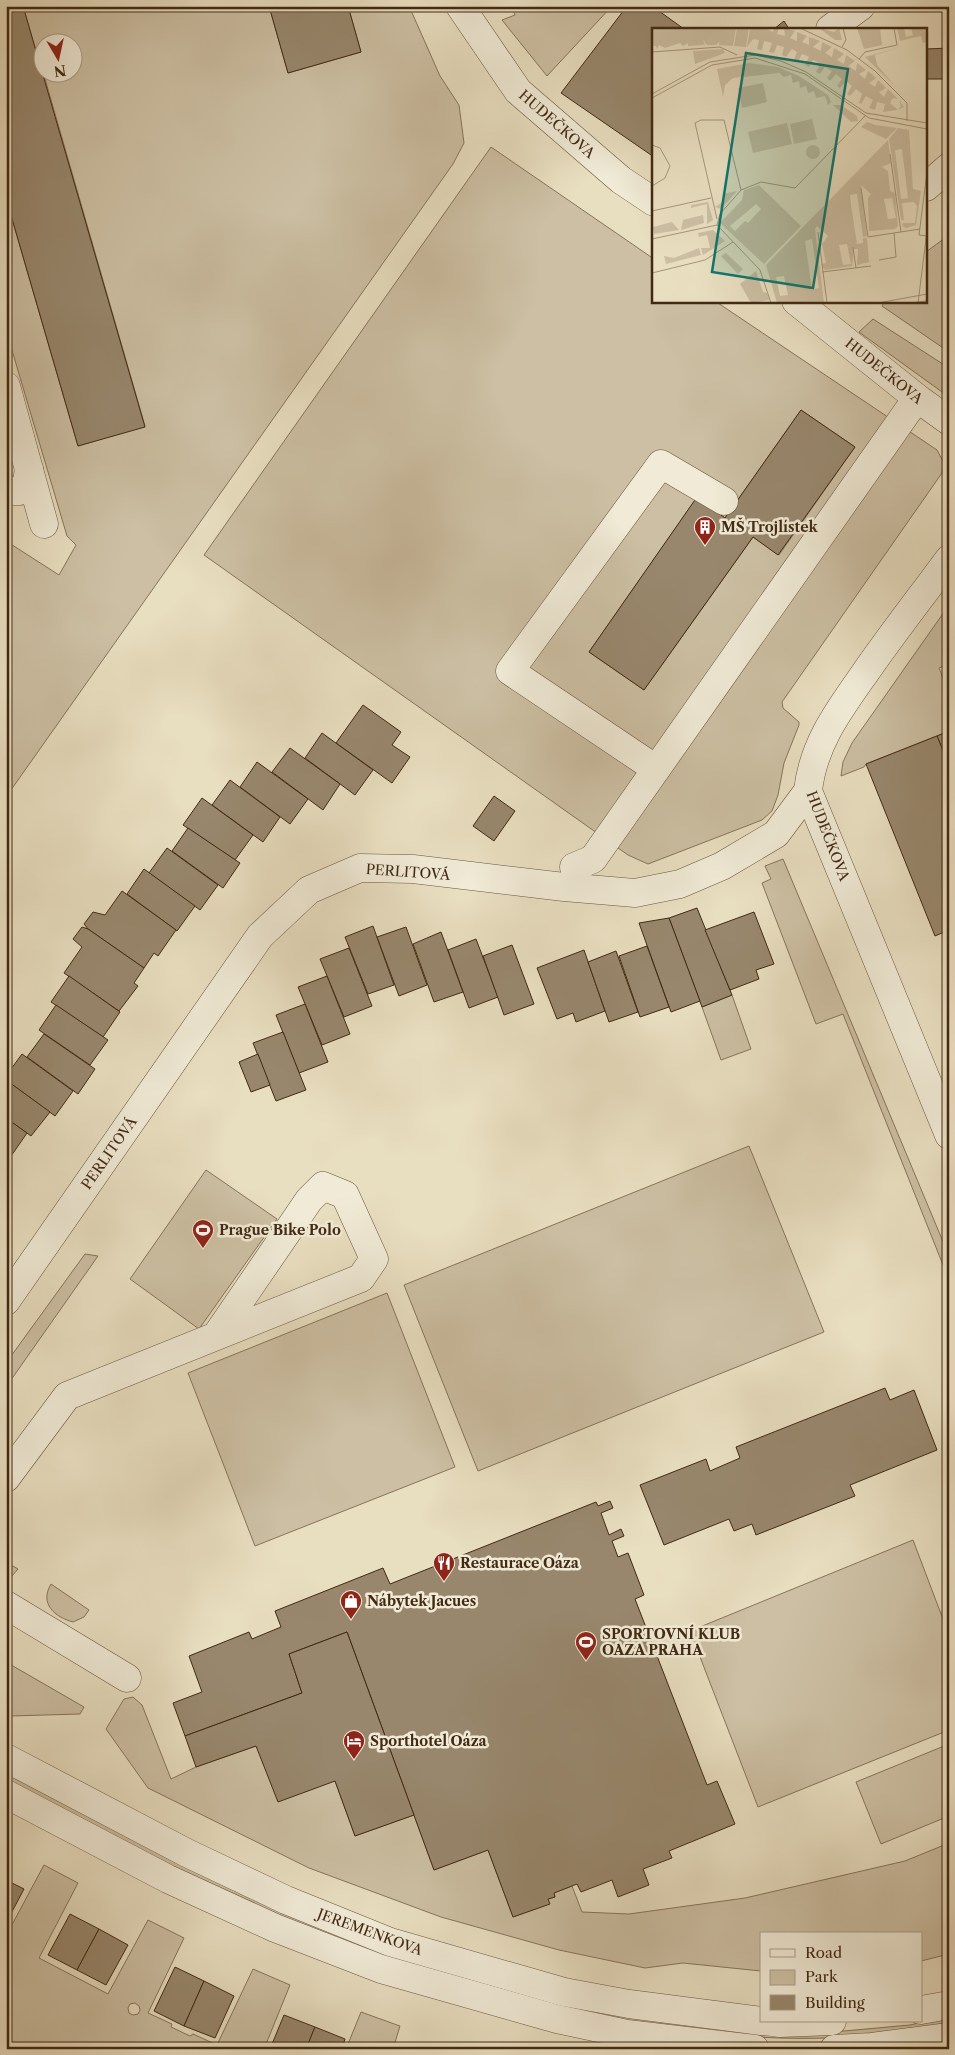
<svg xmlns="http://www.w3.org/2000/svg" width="955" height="2055" viewBox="0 0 955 2055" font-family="'Libre Caslon Text',serif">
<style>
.green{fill:#ccbfa3;stroke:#87745b;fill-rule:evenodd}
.building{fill:#98876d;stroke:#422913}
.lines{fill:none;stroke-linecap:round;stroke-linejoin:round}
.minor-casing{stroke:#6c563e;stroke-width:29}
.minor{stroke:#f0ead6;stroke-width:28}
.labels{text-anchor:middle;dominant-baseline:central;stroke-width:5;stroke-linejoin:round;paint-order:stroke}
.street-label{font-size:14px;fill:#422913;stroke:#f0ead6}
.poi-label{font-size:14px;font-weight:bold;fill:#422913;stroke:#f0ead6;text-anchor:start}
.inset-road{fill:none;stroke:#a6967b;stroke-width:1}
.view{fill:#0f766e;fill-opacity:0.15;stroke:#0f766e;stroke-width:2.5}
.inset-edge{fill:none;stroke:#422913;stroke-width:2.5}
</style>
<rect width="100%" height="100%" fill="#e8dec0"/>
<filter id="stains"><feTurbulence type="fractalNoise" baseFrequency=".004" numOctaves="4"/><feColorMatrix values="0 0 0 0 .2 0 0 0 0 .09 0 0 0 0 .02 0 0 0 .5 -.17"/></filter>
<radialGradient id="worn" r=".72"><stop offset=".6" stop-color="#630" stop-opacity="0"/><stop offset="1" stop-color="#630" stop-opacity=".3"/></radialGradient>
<g class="green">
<path d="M23 6H269L288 73 361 52 348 6H409L440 76 459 105 464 143 453 164 6 797V541L59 575 76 545 67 536 6 330V198L78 446 145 426 43 72H72V42H42V72Z"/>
<path d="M511 6H612L547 76 502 20 515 15Z"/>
<path d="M491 147 654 259V301H715L937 450 945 465 942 473 782 702 783 708 799 722V725L784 763 778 795 772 811 762 820 648 864 628 855 204 555ZM801 410 855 447 779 555 753 537 644 690 589 652 697 498 725 518Z"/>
<path d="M949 235V352L882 306 885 301H926V252Z"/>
<path d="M873 319 949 368V397L859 332Z"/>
<path d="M949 605V664L939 668 949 693V731L866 764 864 767 841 776 843 762 852 743Z"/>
<path d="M783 859 949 1256V1280L843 1014 816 1024 762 883 771 879 765 866Z"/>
<path d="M732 995 751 1049 721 1060 702 1007Z"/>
<path d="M749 1146 824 1332 478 1471 404 1285Z"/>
<path d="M206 1170 277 1219 199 1329 130 1279Z"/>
<path d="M85 1254 98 1256 6 1387V1363Z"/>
<path d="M387 1293 455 1467 255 1546 188 1373Z"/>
<path d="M913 1540 949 1635V1730L758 1807 690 1631Z"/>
<path d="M6 1562 18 1569 12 1576 6 1579Z"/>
<path d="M51 1584 89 1610 84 1617 73 1622C55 1617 39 1604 51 1584Z"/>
<path d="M6 1662 84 1707 80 1714 10 1716 6 1714Z"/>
<path d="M133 1697 142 1705 171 1779 196 1767 256 1746 335 1781 355 1836 414 1815 434 1870 488 1850 513 1917 549 1904 548 1899 555 1897 554 1893 572 1886 582 1912 629 1914 745 1898 905 1861 949 1843V1954L921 1961V1934H761V1971L683 1963 645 1968 559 1950 441 1917 309 1868 148 1788 106 1729 124 1699Z"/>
<path d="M949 1744V1816L881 1844 856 1782Z"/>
<path d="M6 1767 455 1973 456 1977 392 1961 293 1922 201 1881 6 1779Z"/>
<path d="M44 1865 78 1883 39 1958 108 1994 148 1920 184 1938 148 2013 172 2024 171 2027 190 2036 193 2034 217 2045 253 1969 290 1985 264 2049H6V1936ZM135 2003 139 2006 140 2010 138 2014 133 2015 129 2013 128 2008 130 2004Z"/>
<path d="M516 1992 833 2032 910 2025 949 2016V2023C805 2055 655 2033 515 1994Z"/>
<path d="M361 2012 400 2026 393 2049H346Z"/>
</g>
<g class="building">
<path d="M6 6H23L145 427 78 446 6 198Z"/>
<path d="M269 6H348L361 52 288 73Z"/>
<path d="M627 6H652L684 29H654V157L561 93Z"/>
<path d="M784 21 789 29H774Z"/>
<path d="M949 48V79H926V49Z"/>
<path d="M801 410 855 447 778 555 753 537 644 690 589 652 697 497 725 518Z"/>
<path d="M363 705 401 732 392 745 410 757 392 783 336 743Z"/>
<path d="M949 731V782L943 768 949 765 937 736Z"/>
<path d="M322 733 373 770 355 795 305 758Z"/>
<path d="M937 736 949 765 943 768 949 782V930L935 936 866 764Z"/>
<path d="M290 748 340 784 323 810 272 772Z"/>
<path d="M257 762 308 799 290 824 240 787Z"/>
<path d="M230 780 280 817 263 842 212 805Z"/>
<path d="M494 796 515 811 494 841 473 826Z"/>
<path d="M202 798 253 835 235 860 183 825Z"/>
<path d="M188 828 240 863 223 888 172 851Z"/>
<path d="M167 848 218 885 200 910 149 873Z"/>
<path d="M144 869 195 906 177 931 127 894Z"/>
<path d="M122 891 176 930 158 956 154 953 144 968 88 929 84 924 93 912 105 915Z"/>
<path d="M697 908 732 995 702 1007 669 918Z"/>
<path d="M754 912 774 964 756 970 759 979 730 990 705 930Z"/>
<path d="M669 918 700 1001 671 1012 639 923Z"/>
<path d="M373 926 394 985 368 994 345 937Z"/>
<path d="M82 927 88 929 144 968 134 983 138 986 119 1011 64 973 82 947 73 939Z"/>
<path d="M406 927 427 985 399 996 377 937Z"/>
<path d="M441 932 463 992 434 1002 413 944Z"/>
<path d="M476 939 498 997 469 1008 448 950Z"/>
<path d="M512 945 534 1004 504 1015 483 956Z"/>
<path d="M647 946 669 1007 640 1017 619 956Z"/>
<path d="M349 948 372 1006 344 1017 320 959Z"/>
<path d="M584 950 605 1011 576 1022 573 1013 557 1019 537 968Z"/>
<path d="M616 951 638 1012 609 1022 588 962Z"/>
<path d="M69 976 120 1012 103 1037 51 1002Z"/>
<path d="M327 976 350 1034 322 1045 298 987Z"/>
<path d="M305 1004 328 1062 299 1073 276 1015Z"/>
<path d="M56 1005 108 1040 90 1065 39 1030Z"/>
<path d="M283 1032 306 1090 276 1101 253 1043Z"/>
<path d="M44 1034 95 1069 78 1094 27 1057Z"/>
<path d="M22 1054 73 1091 55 1116 6 1080V1076Z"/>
<path d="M258 1054 270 1085 251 1092 239 1062Z"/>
<path d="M6 1080 50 1112 31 1136 6 1118Z"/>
<path d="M6 1118 27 1133 9 1159 6 1157Z"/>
<path d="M885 1388 890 1400 914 1390 937 1450 850 1485 855 1496 756 1535 752 1524 734 1531 729 1519 664 1545 640 1485 706 1459 710 1471 740 1458 736 1447Z"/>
<path d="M610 1501 613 1508 601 1513 609 1535 621 1529 624 1536 612 1541 618 1557 628 1553 644 1595 635 1599 707 1785 717 1781 735 1824 669 1851 672 1858 643 1869 649 1885 618 1897 612 1880 581 1892 577 1884 554 1893 555 1897 548 1899 550 1904 513 1917 488 1850 434 1870 347 1632 289 1654 302 1693 185 1736 173 1703 202 1692 189 1656 249 1632 252 1639 281 1627 275 1611 383 1568 390 1584 596 1502 598 1506Z"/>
<path d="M347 1632 414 1815 355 1836 335 1781 278 1802 256 1746 196 1767 185 1736 302 1693 289 1654Z"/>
<path d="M6 1880 24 1889 6 1923Z"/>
<path d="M70 1914 99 1929 77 1970 48 1955Z"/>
<path d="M99 1929 128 1945 106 1985 77 1970Z"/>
<path d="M175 1967 204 1981 184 2026 154 2011Z"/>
<path d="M204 1981 234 1996 215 2038 184 2026Z"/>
<path d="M284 2015 315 2027 306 2049H270Z"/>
<path d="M315 2027 345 2039 342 2049H306Z"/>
</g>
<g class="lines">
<g class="minor-casing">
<g id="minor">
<path d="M460 6 518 91 621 180 654 202"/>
<path d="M830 29 861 6"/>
<path d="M926 187 949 167"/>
<path d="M796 301 917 398 949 421"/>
<path d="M6 386 44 524"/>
<path d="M6 491H20L26 488 29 469"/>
<path d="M949 559C921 597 892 634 865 673 839 710 813 744 808 791L949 1135"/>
<path d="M656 769 510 671 661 464 724 501"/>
<path d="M574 867 593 859 917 398"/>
<path d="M6 1301 260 936 309 890 360 868 413 869 564 887 635 893 680 884 722 866 776 834 808 791"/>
<path d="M6 1478 67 1396 361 1278 374 1259 345 1195 323 1186 309 1200 216 1336"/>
<path d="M6 1605 127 1678"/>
<path d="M6 1758 187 1853 286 1900 390 1942 564 1992 629 2004 761 2021"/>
<path d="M6 1794 168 1879 275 1928 381 1969 557 2019 627 2034 755 2049"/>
<path d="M921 2010 949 2005"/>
<path d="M765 2021 780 2023 832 2021"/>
<path d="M834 2049 872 2047 949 2037"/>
</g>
</g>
<use href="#minor" class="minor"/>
</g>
<defs>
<g id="building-pin" transform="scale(1.125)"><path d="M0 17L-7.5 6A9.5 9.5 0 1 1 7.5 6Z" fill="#8f2418" stroke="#f0ead6"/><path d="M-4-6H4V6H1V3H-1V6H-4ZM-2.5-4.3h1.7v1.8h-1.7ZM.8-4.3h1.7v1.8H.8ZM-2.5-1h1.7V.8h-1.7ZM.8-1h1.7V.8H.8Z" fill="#fff"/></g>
<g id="stadium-pin" transform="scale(1.125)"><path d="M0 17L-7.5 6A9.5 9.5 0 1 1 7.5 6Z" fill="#8f2418" stroke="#f0ead6"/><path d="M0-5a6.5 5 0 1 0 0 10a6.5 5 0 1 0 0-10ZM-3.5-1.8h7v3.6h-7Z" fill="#fff"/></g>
<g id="restaurant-pin" transform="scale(1.125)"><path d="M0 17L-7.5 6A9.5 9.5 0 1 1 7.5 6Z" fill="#8f2418" stroke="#f0ead6"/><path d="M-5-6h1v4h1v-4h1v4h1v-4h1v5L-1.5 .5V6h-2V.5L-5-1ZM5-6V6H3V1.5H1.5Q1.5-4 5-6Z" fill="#fff"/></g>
<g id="shop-pin" transform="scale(1.125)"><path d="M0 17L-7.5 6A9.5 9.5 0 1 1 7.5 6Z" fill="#8f2418" stroke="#f0ead6"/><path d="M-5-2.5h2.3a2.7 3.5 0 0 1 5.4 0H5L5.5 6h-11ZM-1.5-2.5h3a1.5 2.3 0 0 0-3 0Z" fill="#fff"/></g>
<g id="hotel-pin" transform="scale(1.125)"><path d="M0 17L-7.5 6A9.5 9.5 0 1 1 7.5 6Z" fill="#8f2418" stroke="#f0ead6"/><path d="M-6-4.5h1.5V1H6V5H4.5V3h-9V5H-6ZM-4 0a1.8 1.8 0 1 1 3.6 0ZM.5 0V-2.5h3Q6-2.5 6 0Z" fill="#fff"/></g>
</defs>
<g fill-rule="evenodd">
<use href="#building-pin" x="705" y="527"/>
<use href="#stadium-pin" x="203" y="1230"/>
<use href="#restaurant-pin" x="444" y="1563"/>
<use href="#shop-pin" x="351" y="1601"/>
<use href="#stadium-pin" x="586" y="1642"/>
<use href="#hotel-pin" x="354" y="1741"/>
</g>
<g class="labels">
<g class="street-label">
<text transform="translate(557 124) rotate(41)">HUDEČKOVA</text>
<text transform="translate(884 371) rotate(39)">HUDEČKOVA</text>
<text transform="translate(828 836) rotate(69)">HUDEČKOVA</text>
<text transform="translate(408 872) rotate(4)">PERLITOVÁ</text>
<text transform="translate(109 1153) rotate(-55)">PERLITOVÁ</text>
<text transform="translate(370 1932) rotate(20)">JEREMENKOVA</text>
</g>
<g class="poi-label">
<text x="721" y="527">MŠ Trojlístek</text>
<text x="219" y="1230">Prague Bike Polo</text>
<text x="460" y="1563">Restaurace Oáza</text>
<text x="367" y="1601">Nábytek Jacues</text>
<text x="602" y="1634">SPORTOVNÍ KLUB<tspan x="602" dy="16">OAZA PRAHA</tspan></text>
<text x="370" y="1741">Sporthotel Oáza</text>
</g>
</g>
<g transform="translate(652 28)">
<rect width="275" height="275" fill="#e8dec0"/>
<path d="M0 0H84L81 18 67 17V14L64 17H55L51 12 53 17 36 18V15L31 18 28 15 13 20 7 17 5 21 4 18H0ZM85 0H97L94 19 82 18ZM98 0H113L121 4 122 0H127L125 6 133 8 132 0 143 3 138 10 145 13V4L155 8 150 14 157 17V9L163 11 168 13 161 19 169 23 170 14 180 19 173 25 180 29 182 20 192 26 185 32 192 36 194 27 203 33 196 38 204 43 205 35 214 42 207 46 213 51 216 43 224 50 217 55 223 59 226 52 234 60 227 64 232 69 236 61 246 71 241 70 238 75 246 82 249 78 247 72 252 79 245 82 231 84 233 76 225 74 223 82 217 80 221 72 214 68 209 76 207 75 210 66 204 61 198 68 195 66 200 58 194 53 188 60 185 58 190 51 184 46 178 53 175 50 180 43 173 39 168 46 164 44 168 36 164 33 161 32 157 39 153 37 157 29 153 27 150 26 146 34 142 32 145 24 140 21 134 29 130 27 132 19 125 17 122 25 117 24 120 15 112 13 110 22 105 21 107 12 101 11 95 19ZM167 0 182 4 187 0 190 12H183ZM205 0H228L230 17 212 21ZM245 0H252L254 9 261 7 259 0H275V14L271 15 269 8 248 13ZM249 19 223 27 225 37 243 58 213 29ZM71 21 73 25 43 36 41 23ZM97 35 126 39 147 48 176 67 179 74 176 77 173 68 164 70 162 63 156 65 154 58 148 60 147 53 141 55 139 47 132 49 127 45 81 50 73 57 71 69 65 41ZM111 55 115 74 90 80 86 60ZM181 77H189L205 88 206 93 199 94ZM160 91 165 111 142 116 138 96ZM215 94 224 97 245 100 234 111 209 99ZM135 95 140 116 101 125 96 104ZM246 100 257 102 261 161 269 163 264 197 254 200 250 198 251 195H263L265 178 262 174 250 175 252 192H249L237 111ZM250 121 256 170 249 171 243 122ZM236 112 239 135 230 139 236 143 238 163 243 165 246 198 243 201 217 203 216 170 219 166 209 157 215 208 211 209 205 166 198 167 199 177 205 216 211 215V210H215L217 234 205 237 206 221H202L200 238 173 242 169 236 174 235 170 216 176 208 165 198 163 201 172 275H125L114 237ZM240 170 244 190 236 191 232 171ZM160 211 167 260 160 262 153 213ZM195 216 199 236 191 237 187 217ZM132 248 136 267 128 268 124 249ZM154 124a7 7 0 1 1 14 0a7 7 0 1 1-14 0ZM107 157 149 198 112 236 68 195 90 172 92 162ZM104 176 109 181 96 195 93 193 83 203 78 198ZM85 163 69 181 63 179 72 173 71 166ZM56 174 61 192 55 196V176L39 180V177ZM51 187 52 195 29 202 31 192ZM20 194 27 202 2 206 1 199ZM61 202 73 213 51 227 49 220H58L55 207 47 209 46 205ZM47 220 49 227 14 236 12 228 22 230ZM74 225 91 241 86 246 69 228ZM104 243 111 264 115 265 118 272 99 275 88 256Z" fill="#ccbfa3" fill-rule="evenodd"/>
<path class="inset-road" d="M148 0 195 22 223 43 255 75V93M190 19 194 12 191 0M0 24 68 19 85 27M207 31 213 24 245 17 242 0M0 66 58 34 103 27 129 33 154 44 214 85 275 95M0 70 60 37 103 30 153 46 217 90 275 101M0 117 8 120 18 138 13 150 0 158M238 126 249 204M275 144 267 207 275 208M209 160 216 209 268 201M89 162 109 154 143 160 214 87M0 183 59 170M65 191 43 95 49 92H72L89 162 68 186 65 197 108 242 119 275M166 204 175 275M0 211 65 197M201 219 204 240M227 232 244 229 242 205M170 244 219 238M0 245 53 232 81 214M226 275 275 266M258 275 275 273M266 275 275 203"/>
<path class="view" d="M94 25 196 41 161 260 60 244Z"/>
<rect width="275" height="275" class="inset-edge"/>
</g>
<rect width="955" height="2055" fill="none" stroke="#e8dec0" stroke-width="25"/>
<rect x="8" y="8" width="940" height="2040" fill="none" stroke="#422913" stroke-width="2.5"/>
<rect x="12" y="12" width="930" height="2030" fill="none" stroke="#422913"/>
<rect x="760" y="1932" width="162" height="90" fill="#f0ead6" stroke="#aa9d88"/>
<rect x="770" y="1949" width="25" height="8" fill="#f0ead6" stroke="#aa9d88"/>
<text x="805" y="1958" font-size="15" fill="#422913">Road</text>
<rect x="770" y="1970" width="25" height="15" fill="#ccbfa3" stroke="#aa9d88"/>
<text x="805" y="1982" font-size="15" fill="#422913">Park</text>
<rect x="770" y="1995" width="25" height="15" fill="#98876d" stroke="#aa9d88"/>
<text x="805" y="2008" font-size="15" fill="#422913">Building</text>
<g transform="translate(58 58) rotate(171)"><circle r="24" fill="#f0ead6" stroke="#aa9d88"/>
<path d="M0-4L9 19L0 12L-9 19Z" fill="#8f2418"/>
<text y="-8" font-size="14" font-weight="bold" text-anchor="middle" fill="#422913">N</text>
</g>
<rect width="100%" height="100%" filter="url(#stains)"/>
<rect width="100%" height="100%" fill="url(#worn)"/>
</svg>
